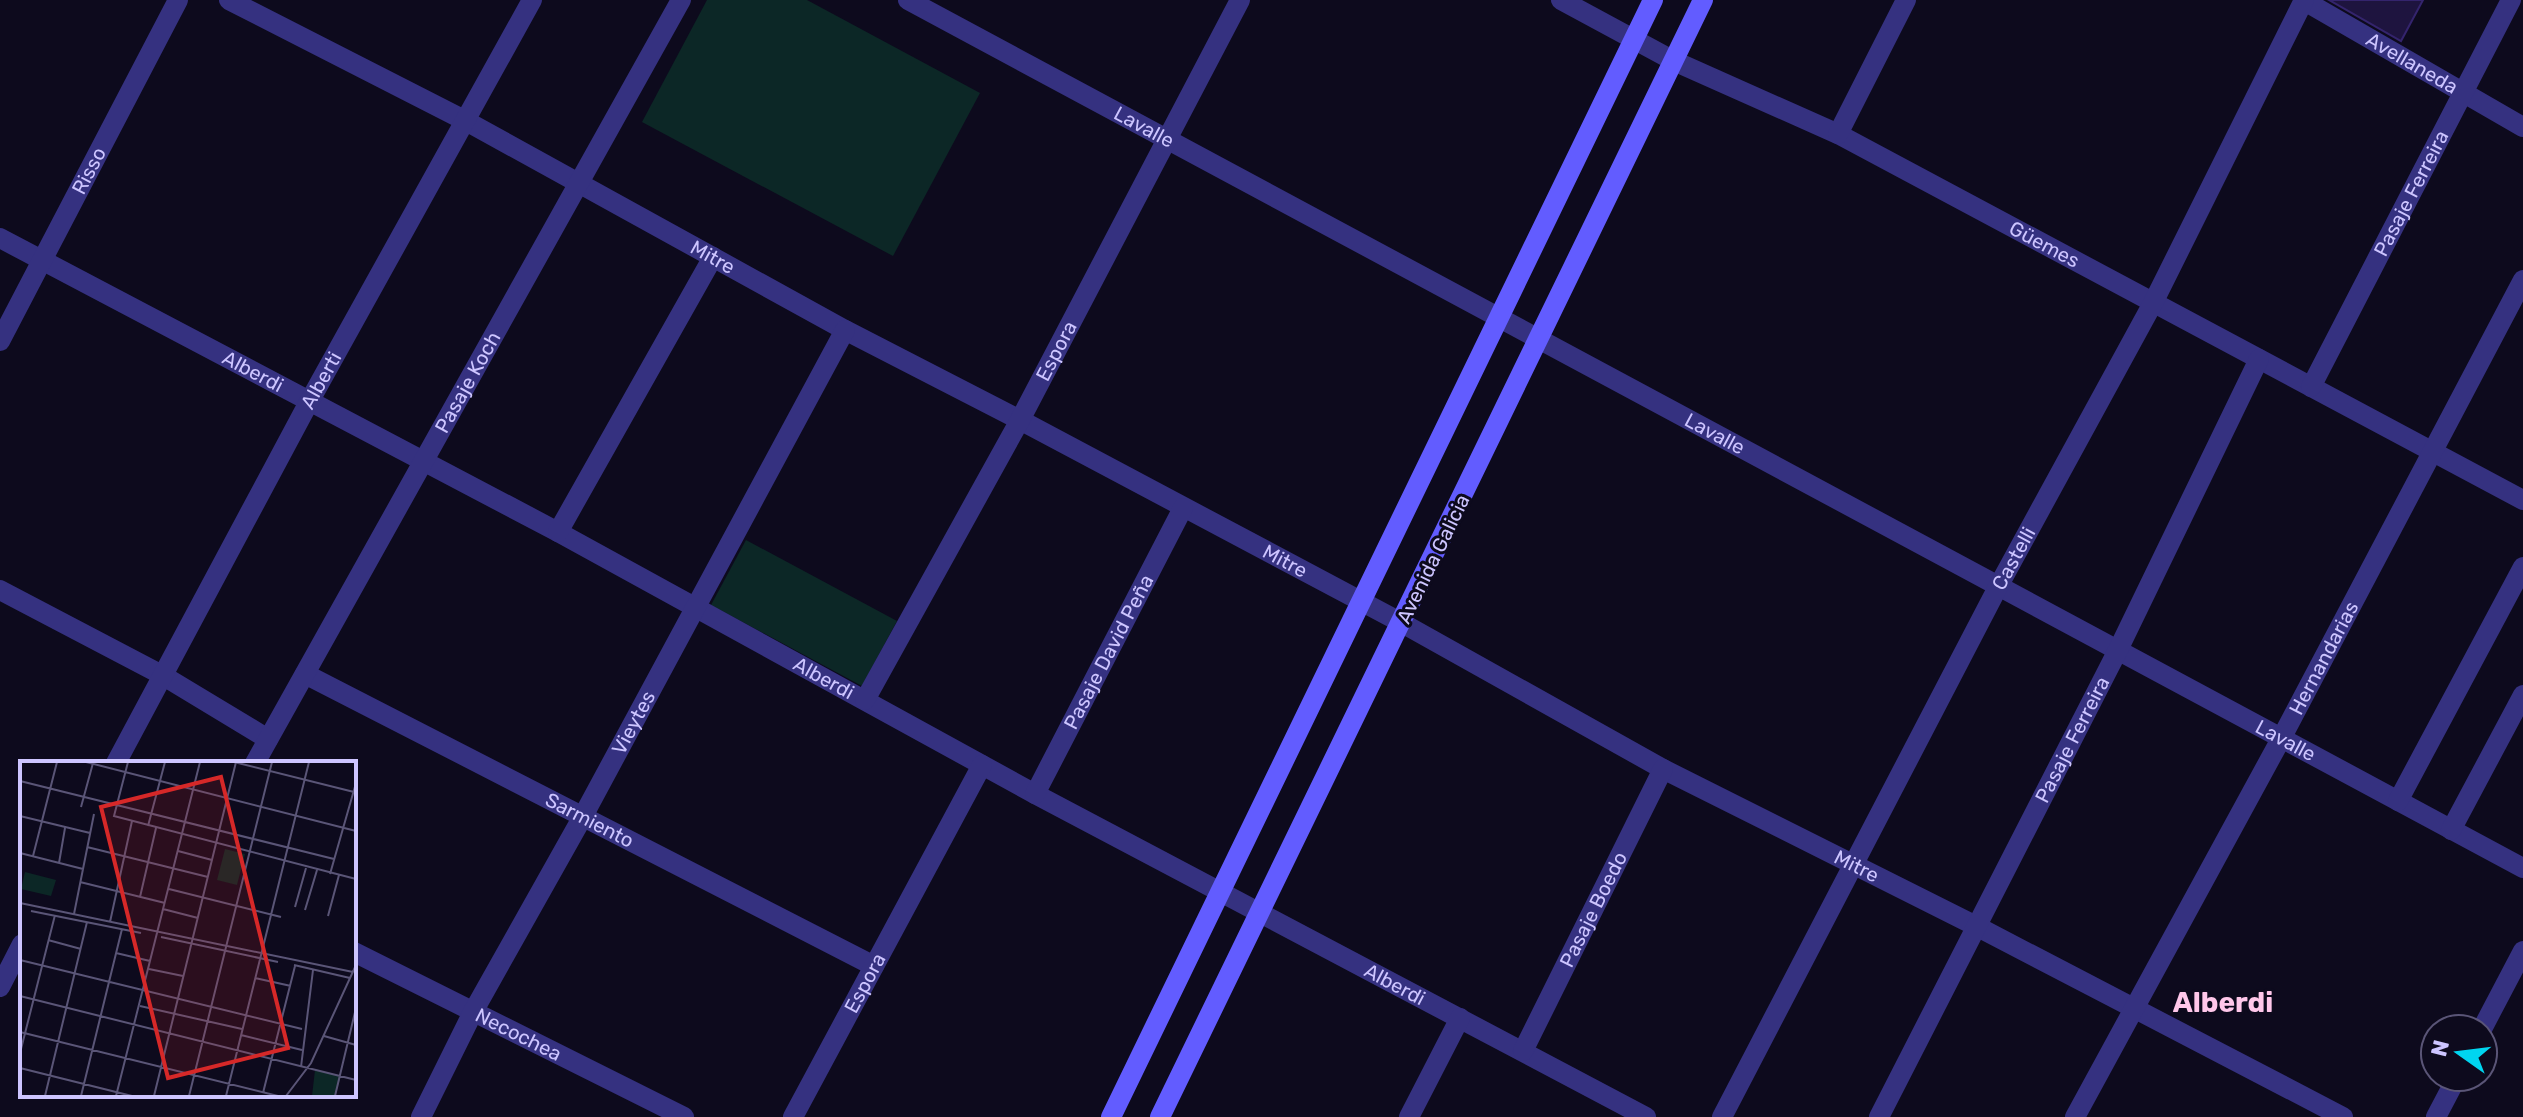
<svg xmlns="http://www.w3.org/2000/svg" width="2523" height="1117" viewBox="0 0 2523 1117" font-family="Rubik,sans-serif">
<style>
.green{fill:#0c2726}
.building{fill:#1e143f;stroke:#34246d;stroke-width:2}
.lines{fill:none;stroke-linecap:round;stroke-linejoin:round}
.street{stroke:#353180;stroke-width:20}
.secondary{stroke:#625cff;stroke-width:20}
.labels{text-anchor:middle;dominant-baseline:central;stroke-width:6;stroke-linejoin:round;paint-order:stroke}
.street-label{font-size:20px;fill:#cdc5ff;stroke:#0d0a1d}
.district-label{font-size:28px;font-weight:bold;fill:#ffc7ea;stroke:#0d0a1d}
.inset-road{fill:none;stroke:#5a5577;stroke-width:2}
.view{fill:#d62828;fill-opacity:0.15;stroke:#d62828;stroke-width:4}
.inset-edge{fill:none;stroke:#cdc5ff;stroke-width:4}
</style>
<rect width="100%" height="100%" fill="#0d0a1d"/>
<g class="green">
<path d="M707 0H807L980 93 893 256 642 122Z"/>
<path d="M746 540 897 621 862 686 711 605Z"/>
</g>
<path class="building" d="M2329 0H2423L2401 41Z"/>
<g class="lines">
<g class="street">
<path id="s1" d="M229 0 466 121 845 330 1020 420 1402 623 1663 769 1978 927 2343 1117"/>
<path id="s2" d="M908 0 2523 868"/>
<path id="s3" d="M1561 0 1674 61 1838 134 2523 500"/>
<path id="s4" d="M2303 0 2523 127"/>
<path d="M1838 134 1906 0"/>
<path id="s5" d="M0 238 558 532 1035 794 1646 1117"/>
<path id="s6" d="M0 341 178 0"/>
<path id="s7" d="M2311 387 2511 0"/>
<path d="M558 532 713 257"/>
<path d="M0 590 162 675 268 739"/>
<path id="s8" d="M305 674 874 966"/>
<path id="s9" d="M865 700 1020 420 1240 0"/>
<path id="s10" d="M116 763 309 402 532 0"/>
<path id="s11" d="M255 763 681 0"/>
<path id="s12" d="M1035 794 1183 508"/>
<path d="M2398 801 2523 567"/>
<path d="M2451 830 2523 695"/>
<path id="s13" d="M354 952 684 1117"/>
<path d="M0 987 22 944"/>
<path d="M2482 1029 2523 951"/>
<path id="s14" d="M1523 1051 1663 769"/>
<path id="s15" d="M421 1117 473 1012 582 818 845 330"/>
<path id="s16" d="M793 1117 982 765"/>
<path d="M1409 1117 1460 1018"/>
<path id="s17" d="M1722 1117 1999 585 2153 303 2304 0"/>
<path id="s18" d="M1879 1117 2118 650 2259 359"/>
<path id="s19" d="M2075 1117 2282 737 2523 280"/>
<path d="M2436 1117 2457 1077"/>
</g>
<g class="secondary">
<path d="M1111 1117 1653 0"/>
<path d="M1160 1117 1703 0"/>
</g>
</g>
<g class="labels">
<g class="street-label">
<text stroke="none"><textPath href="#s4" startOffset="126">Avellaneda</textPath></text>
<text stroke="none"><textPath href="#s2" startOffset="268">Lavalle</textPath></text>
<text stroke="none"><textPath href="#s6" startOffset="192">Risso</textPath></text>
<text stroke="none"><textPath href="#s7" startOffset="218">Pasaje Ferreira</textPath></text>
<text stroke="none"><textPath href="#s3" startOffset="542">Güemes</textPath></text>
<text stroke="none"><textPath href="#s1" startOffset="548">Mitre</textPath></text>
<text stroke="none"><textPath href="#s9" startOffset="398">Espora</textPath></text>
<text stroke="none"><textPath href="#s5" startOffset="286">Alberdi</textPath></text>
<text stroke="none"><textPath href="#s10" startOffset="434">Alberti</textPath></text>
<text stroke="none"><textPath href="#s11" startOffset="436">Pasaje Koch</textPath></text>
<text stroke="none"><textPath href="#s2" startOffset="916">Lavalle</textPath></text>
<text transform="translate(1433 559) rotate(-64)">Avenida Galicia</text>
<text stroke="none"><textPath href="#s17" startOffset="630">Castelli</textPath></text>
<text stroke="none"><textPath href="#s1" startOffset="1196">Mitre</textPath></text>
<text stroke="none"><textPath href="#s12" startOffset="160">Pasaje David Peña</textPath></text>
<text stroke="none"><textPath href="#s19" startOffset="522">Hernandarias</textPath></text>
<text stroke="none"><textPath href="#s5" startOffset="934">Alberdi</textPath></text>
<text stroke="none"><textPath href="#s15" startOffset="448">Vieytes</textPath></text>
<text stroke="none"><textPath href="#s18" startOffset="424">Pasaje Ferreira</textPath></text>
<text stroke="none"><textPath href="#s2" startOffset="1564">Lavalle</textPath></text>
<text stroke="none"><textPath href="#s8" startOffset="320">Sarmiento</textPath></text>
<text stroke="none"><textPath href="#s1" startOffset="1844">Mitre</textPath></text>
<text stroke="none"><textPath href="#s14" startOffset="158">Pasaje Boedo</textPath></text>
<text stroke="none"><textPath href="#s16" startOffset="152">Espora</textPath></text>
<text stroke="none"><textPath href="#s5" startOffset="1582">Alberdi</textPath></text>
<text stroke="none"><textPath href="#s13" startOffset="184">Necochea</textPath></text>
</g>
<g class="district-label">
<text x="2223" y="1002">Alberdi</text>
</g>
</g>
<g transform="translate(20 761)">
<rect width="336" height="336" fill="#0d0a1d"/>
<path d="M205 88 225 93 217 124 197 119ZM5 111 36 119 31 135 1 128ZM295 309 321 315 315 335H292Z" fill="#0c2726"/>
<path class="inset-road" d="M66 1 336 70M108 1 94 55 336 118M214 1 334 31M0 20 314 98M61 46 73 2M0 55 70 72M128 65 145 1M67 86 188 116M158 90 192 99M0 92 63 108M13 95 37 1M39 102 45 67M310 113 336 22M60 121 145 142M149 128 261 156M120 136 136 67M0 142 333 211M275 146 286 107M143 148 178 157M285 149 297 109M11 150 121 172M54 153 74 53M308 155 319 114M90 161 112 60M141 176 258 201M28 179 61 188M96 192 130 200M0 199 282 268M274 204 330 217M129 208 163 215M235 217 271 225M0 235 336 319M120 245 222 268M0 271 258 335M221 274 282 289M304 275 336 284M0 292 35 154M281 306 293 209M0 307 112 335M243 332 275 205M25 335 67 161M61 335 102 168M96 335 180 1M134 335 216 1M169 335 252 1M206 335 289 1M266 335 291 302 336 204M315 335 336 247"/>
<path class="view" d="M201 16 268 287 148 317 81 46Z"/>
<rect width="336" height="336" class="inset-edge"/>
</g>
<g transform="translate(2459 1053) rotate(284)"><circle r="38" fill="#0d0a1d" stroke="#5a5577" stroke-width="2"/>
<path d="M0-6L14 30L0 20L-14 30Z" fill="#00d5f0"/>
<text y="-12" font-size="22" font-weight="bold" text-anchor="middle" fill="#cdc5ff">N</text>
</g>
</svg>
